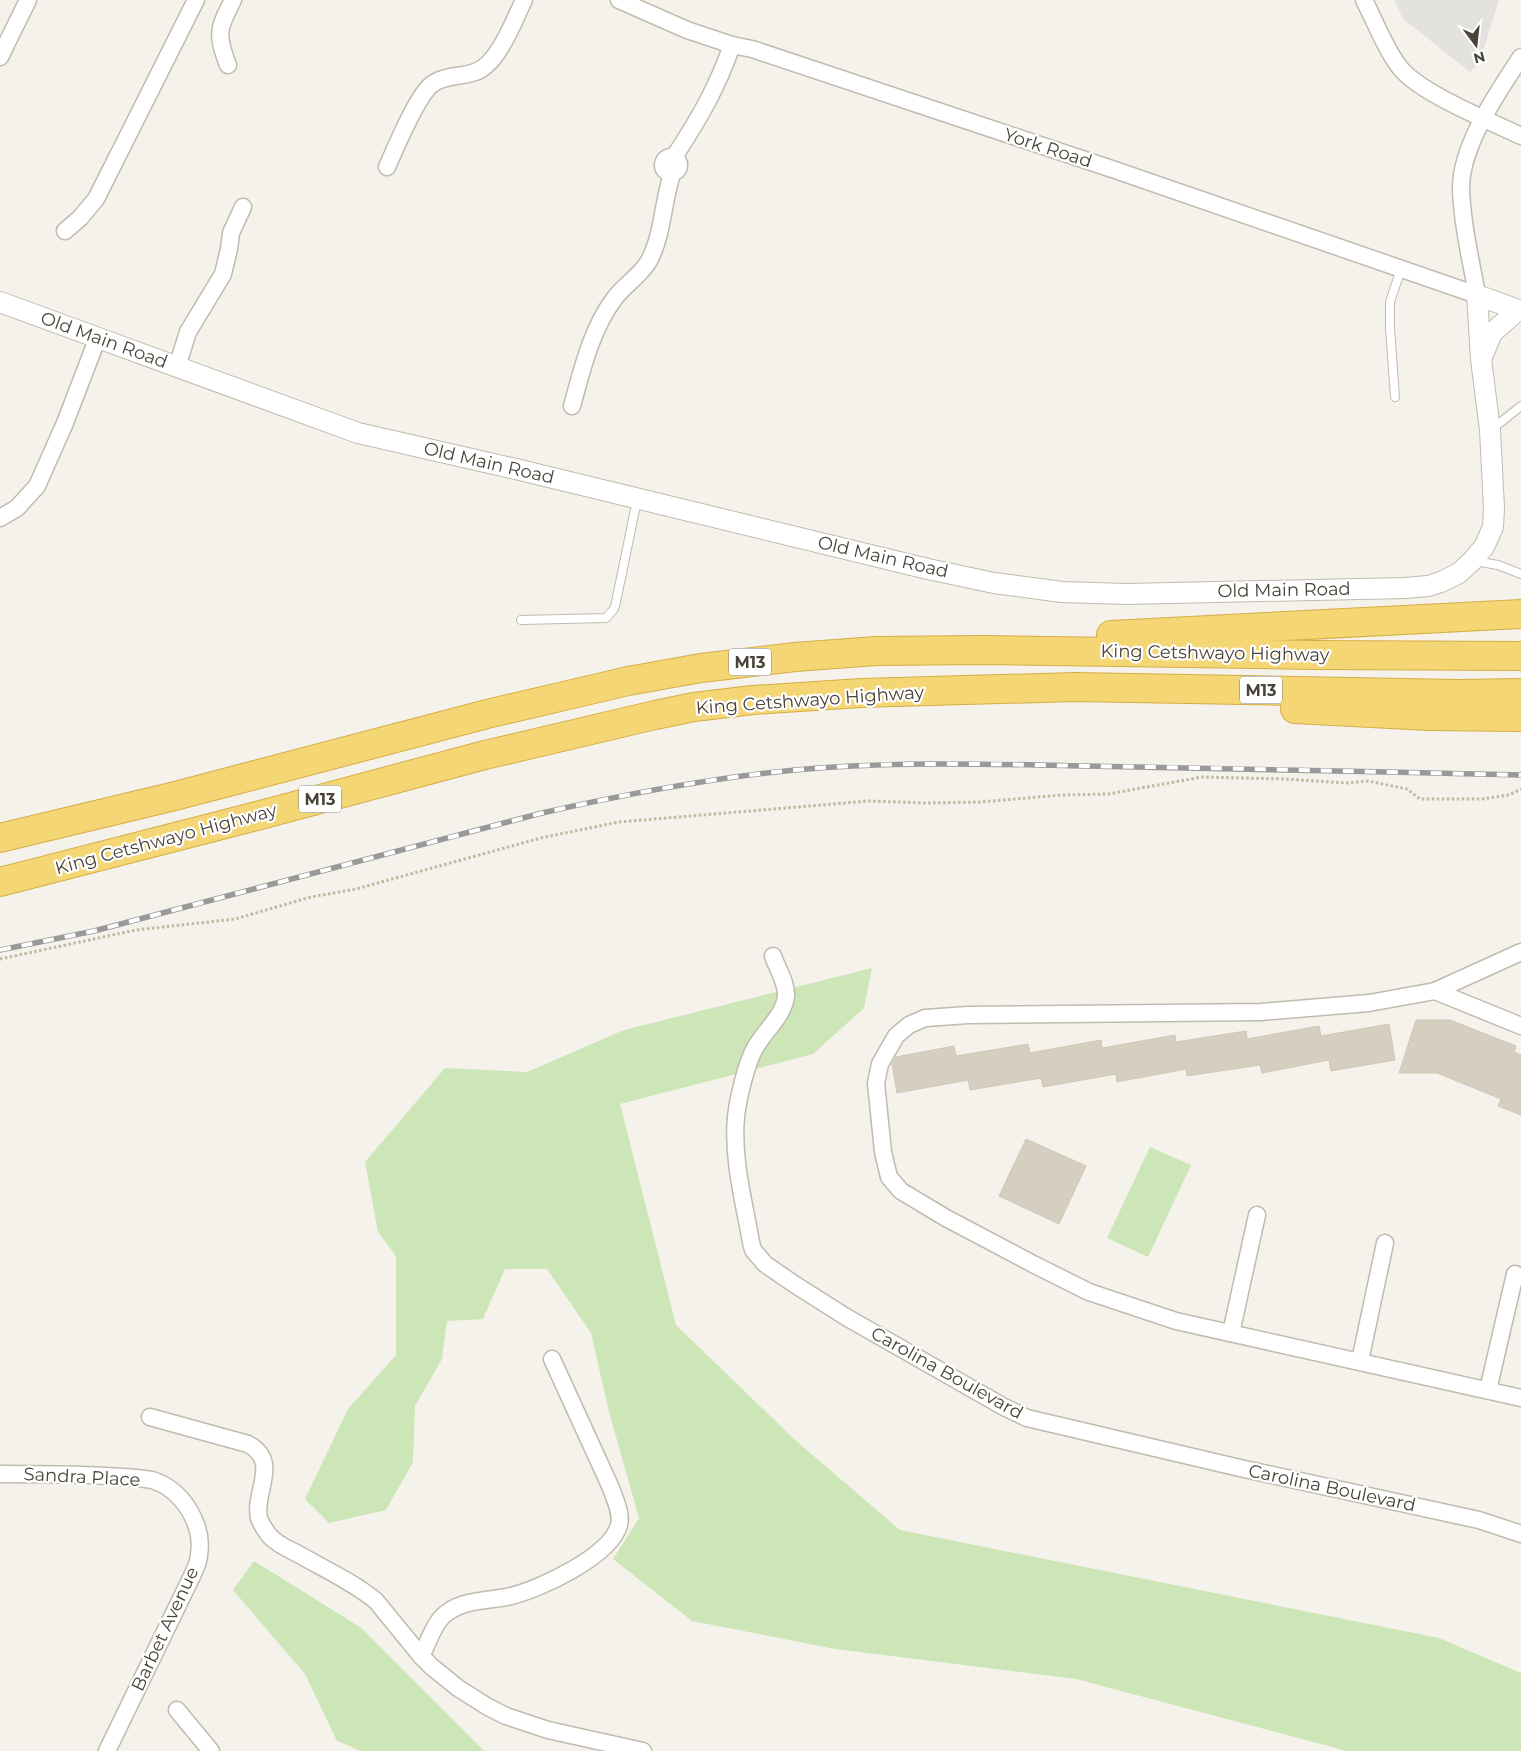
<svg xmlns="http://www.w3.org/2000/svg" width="1521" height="1751" viewBox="0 0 1521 1751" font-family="Montserrat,sans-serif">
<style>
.green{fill:#cce6b7}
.parking{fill:#e4e2df}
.building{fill:#d6cfc1;stroke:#d0c8b5}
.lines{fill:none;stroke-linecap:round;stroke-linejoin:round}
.service-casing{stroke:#c0bbae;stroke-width:10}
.minor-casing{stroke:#c0bbae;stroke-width:19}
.tertiary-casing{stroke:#c0bbae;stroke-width:22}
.motorway-casing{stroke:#d5ad45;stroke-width:30}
.path{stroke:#c1b8a0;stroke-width:3;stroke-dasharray:2.5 2.5;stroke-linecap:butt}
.service{stroke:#fff;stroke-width:8}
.minor{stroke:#fff;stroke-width:16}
.tertiary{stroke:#fff;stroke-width:20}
.motorway{stroke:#f5d675;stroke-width:28}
.rail-casing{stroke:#999;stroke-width:5.5}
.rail{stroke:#fff;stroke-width:4;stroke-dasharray:11;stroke-linecap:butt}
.labels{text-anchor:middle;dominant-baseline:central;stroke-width:4.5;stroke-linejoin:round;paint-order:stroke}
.shield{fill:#fff;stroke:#7f7c74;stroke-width:1}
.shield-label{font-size:16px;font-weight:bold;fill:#484439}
.street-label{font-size:18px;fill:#484439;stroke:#fff}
</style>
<rect width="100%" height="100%" fill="#f5f2eb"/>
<g class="green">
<path d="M872 968 864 1008 813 1054 620 1104 676 1325 795 1440 900 1530 1439 1638 1521 1673V1751H1347L1076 1679 835 1649 692 1621 613 1559 639 1518 609 1412 591 1333 547 1269H505L483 1319 447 1321 442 1359 415 1406 413 1462 386 1510 329 1523 305 1499 348 1409 396 1355V1256L378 1232 365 1162 445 1068 527 1072 624 1030Z"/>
<path d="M1150 1147 1191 1165 1148 1257 1107 1238Z"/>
<path d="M254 1561 360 1627 484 1751H361L337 1741 305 1674 233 1590Z"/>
</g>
<path class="parking" d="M1394 0H1499L1479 64 1470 72 1403 19Z"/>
<g class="building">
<path d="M1416 1020H1450L1516 1046 1514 1052 1521 1055V1115L1498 1106 1501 1099 1437 1073H1399Z"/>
<path d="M1389 1024 1395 1060 1331 1071 1329 1060 1262 1073 1260 1065 1187 1076 1186 1069 1117 1082 1116 1074 1043 1087 1041 1078 970 1090 968 1080 897 1093 892 1064 896 1057 954 1046 956 1056 1028 1044 1030 1053 1101 1040 1102 1048 1175 1035 1176 1042 1246 1031 1247 1039 1319 1026 1321 1036Z"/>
<path d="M1026 1139 1086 1166 1059 1224 999 1196Z"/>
</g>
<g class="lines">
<g class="service-casing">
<g id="service">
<path d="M1395 397 1390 328V302L1401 269"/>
<path d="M1491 430 1521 406"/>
<path d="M1475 561 1498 565 1521 574"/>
<path d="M521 620 606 618 614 609 616 602 637 500"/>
</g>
</g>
<g class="minor-casing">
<g id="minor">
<path d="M619 0 687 30 732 45 752 49 1115 170 1477 295C1471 260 1462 224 1461 188 1461 145 1498 92 1521 57"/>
<path d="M1364 0C1375 21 1384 46 1398 65 1416 92 1490 121 1521 136"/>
<path d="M0 57 28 0"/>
<path d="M228 65C216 34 218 29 233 0"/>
<circle cx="671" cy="165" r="8"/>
<path d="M674 157C699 119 717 88 732 45"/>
<path d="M387 167C396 147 416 98 431 85 443 75 462 77 475 72 498 65 514 20 524 0"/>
<path d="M65 231 80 218 96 199 196 0"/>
<path d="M177 367 188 332 223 274 229 249 231 233 243 207"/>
<path d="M572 406C582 370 591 330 614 299 624 285 642 275 650 259 663 233 663 201 672 174"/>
<path d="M0 518 17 508 37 486 65 423 98 337"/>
<path d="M1521 952 1435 991 1369 1003 1261 1012 968 1015 925 1018 909 1025 896 1036 880 1064 876 1083 883 1152 889 1177 901 1191 946 1218 1033 1264 1089 1292 1176 1321 1521 1398"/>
<path d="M773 956C777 968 787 983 786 996 784 1016 764 1031 755 1048 746 1064 738 1099 736 1117 732 1158 744 1202 751 1242L753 1250 765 1264 794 1284 846 1317 1004 1407 1027 1418 1240 1468 1479 1520 1521 1534"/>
<path d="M1435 991 1521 1026"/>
<path d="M1231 1333 1257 1215"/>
<path d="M1360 1361 1385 1243"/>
<path d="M1488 1390 1515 1274"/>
<path d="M150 1417 248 1444C281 1462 253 1492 259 1518 260 1522 264 1528 266 1531 273 1543 289 1549 300 1555 326 1570 353 1582 376 1601L421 1656 432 1667 458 1688 488 1707 506 1716 548 1730 643 1751"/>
<path d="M0 1474C36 1474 71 1474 107 1476 121 1477 138 1477 152 1480 182 1489 204 1524 199 1555 199 1562 195 1569 192 1576L107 1751"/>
<path d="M421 1656C429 1642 434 1621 448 1612 466 1599 490 1601 511 1596 540 1589 611 1556 619 1525 622 1513 615 1500 611 1488L552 1359"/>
<path d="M177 1710 211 1751"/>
</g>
</g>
<g class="tertiary-casing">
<g id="tertiary">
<path d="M0 302 358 433 520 470 928 569 994 583 1062 592 1126 594 1405 588 1428 586 1441 582 1459 573 1473 560 1484 547 1493 527 1494 508 1490 430 1481 359 1477 295 1521 311"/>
<path d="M1482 357 1492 333 1518 310"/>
</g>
</g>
<g class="motorway-casing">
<g id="motorway">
<path d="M1111 635 1521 614"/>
<path d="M1295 709 1429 716 1521 717"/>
<path d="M0 838 175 796 491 713 628 681 701 668 795 657 876 651 982 650 1314 655 1521 656"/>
<path d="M0 882 249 818 485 755 655 715 694 707 753 700 861 693 1075 687 1457 694 1521 693"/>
</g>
</g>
<path class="path" d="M0 959 136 930 235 919 311 897 356 889 541 838 619 822 869 801 926 803 980 802 1062 795 1108 794 1202 777 1284 779 1347 783 1368 781 1407 789 1420 799H1482L1509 795 1521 789"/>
<use href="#service" class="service"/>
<use href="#minor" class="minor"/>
<use href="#tertiary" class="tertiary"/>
<use href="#motorway" class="motorway"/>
<g class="rail-casing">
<path id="rail" d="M0 950 94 931 542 813C626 794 710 778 795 770 892 761 989 764 1086 766 1231 768 1376 772 1521 775"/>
</g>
<use href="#rail" class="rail"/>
</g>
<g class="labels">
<g class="shield">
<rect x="729" y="648.5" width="42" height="27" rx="4"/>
<rect x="1240" y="676.5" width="42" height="27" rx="4"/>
<rect x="299" y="785.5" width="42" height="27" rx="4"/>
</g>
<g class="shield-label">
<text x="750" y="662">M13</text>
<text x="1261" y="690">M13</text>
<text x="320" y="799">M13</text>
</g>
<g class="street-label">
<text transform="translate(1048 148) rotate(18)">York Road</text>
<text transform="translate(104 340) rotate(20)">Old Main Road</text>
<text transform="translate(489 463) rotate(13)">Old Main Road</text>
<text transform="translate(883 557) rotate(13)">Old Main Road</text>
<text transform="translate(1284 590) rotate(-1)">Old Main Road</text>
<text transform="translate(1215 653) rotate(1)">King Cetshwayo Highway</text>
<text transform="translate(810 700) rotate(-4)">King Cetshwayo Highway</text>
<text transform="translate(166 839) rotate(-15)">King Cetshwayo Highway</text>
<text transform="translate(947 1373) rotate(29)">Carolina Boulevard</text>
<text transform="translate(82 1477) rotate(3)">Sandra Place</text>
<text transform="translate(1332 1488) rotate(12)">Carolina Boulevard</text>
<text transform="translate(165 1629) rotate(-65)">Barbet Avenue</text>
</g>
</g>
<g transform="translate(1476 45) rotate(165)" stroke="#ffffff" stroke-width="4" paint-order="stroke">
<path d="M0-4L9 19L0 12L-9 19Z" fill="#484439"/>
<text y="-8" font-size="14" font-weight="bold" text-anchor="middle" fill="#484439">N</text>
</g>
</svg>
